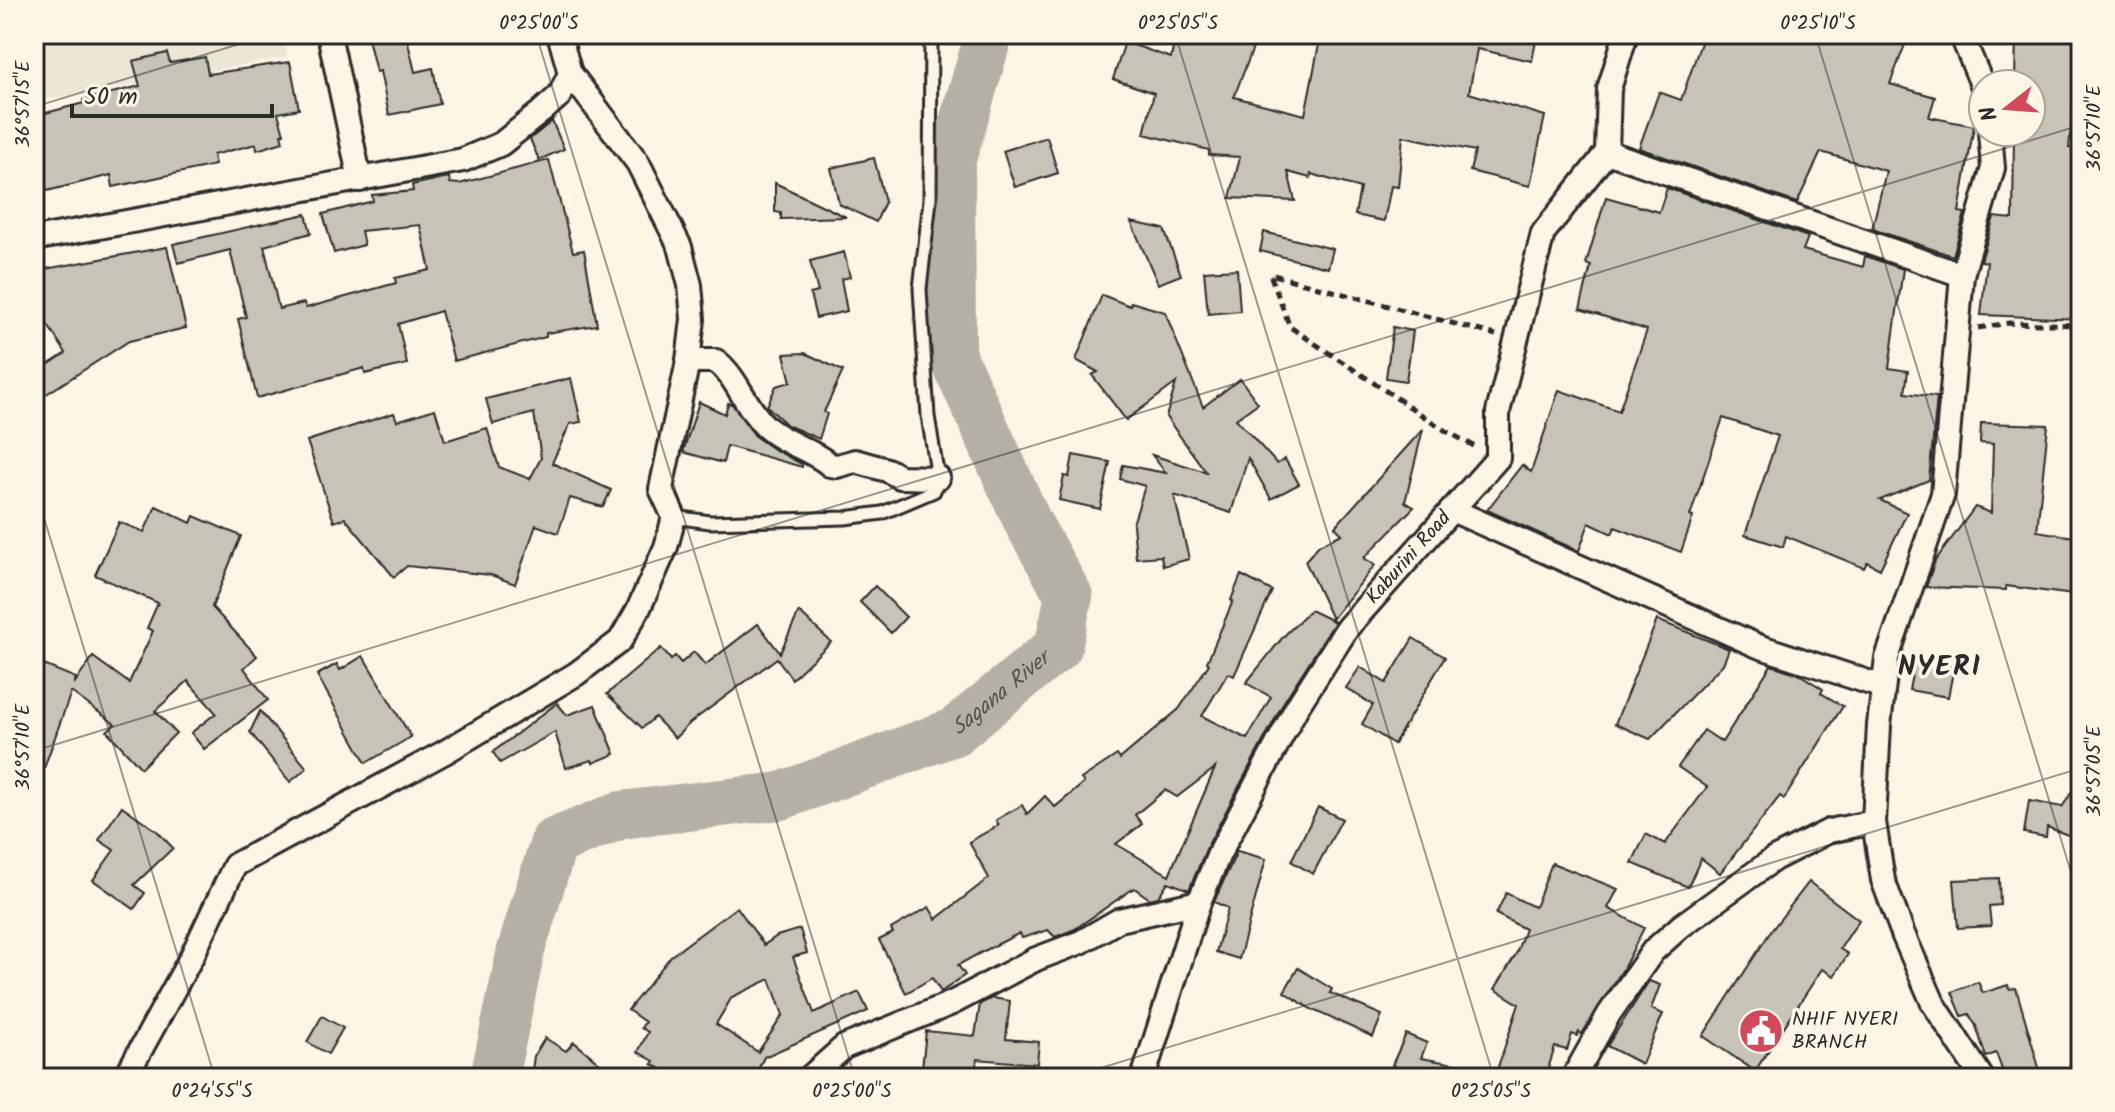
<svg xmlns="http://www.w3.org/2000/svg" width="2115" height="1112" viewBox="0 0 2115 1112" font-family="Kalam,sans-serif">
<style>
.built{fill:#ece6d7}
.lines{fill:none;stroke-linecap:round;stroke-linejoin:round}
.river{stroke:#b4b0a5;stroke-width:48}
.building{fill:#c8c3b7;stroke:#2b2b2b;stroke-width:2;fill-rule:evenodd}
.lane-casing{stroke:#2b2b2b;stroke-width:17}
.street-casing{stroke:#2b2b2b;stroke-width:28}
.path{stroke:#2b2b2b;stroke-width:5;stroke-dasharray:8 6;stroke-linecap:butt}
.lane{stroke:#fcf5e5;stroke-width:11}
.street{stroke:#fcf5e5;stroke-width:22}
.ticks{fill:none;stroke:#2b2b2b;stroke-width:2;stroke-opacity:0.45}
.labels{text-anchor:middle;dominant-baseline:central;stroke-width:7;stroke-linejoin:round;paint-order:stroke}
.street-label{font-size:20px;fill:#2b2b2b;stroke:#fcf5e5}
.poi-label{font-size:20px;fill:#2b2b2b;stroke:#fcf5e5;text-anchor:start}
.water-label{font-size:22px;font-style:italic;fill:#545350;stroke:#fcf5e5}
.district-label{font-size:28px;font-weight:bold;letter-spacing:2px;fill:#2b2b2b;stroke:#fcf5e5}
.neatline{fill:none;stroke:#2b2b2b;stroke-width:3}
.ticks-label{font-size:20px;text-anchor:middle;fill:#2b2b2b}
</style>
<rect width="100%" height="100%" fill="#fcf5e5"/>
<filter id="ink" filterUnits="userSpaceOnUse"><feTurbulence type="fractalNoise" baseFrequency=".0125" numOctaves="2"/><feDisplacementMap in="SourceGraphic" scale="16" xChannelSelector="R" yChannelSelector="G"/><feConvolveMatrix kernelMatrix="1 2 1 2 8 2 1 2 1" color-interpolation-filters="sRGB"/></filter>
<g filter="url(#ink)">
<path class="built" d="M34 34H284L287 57 34 102Z"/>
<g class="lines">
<path class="river" id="s1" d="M494 1078 521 950 554 842 621 815 781 796 954 732 1058 647 1069 596 1028 523 952 355 951 163 989 34"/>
</g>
<g class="building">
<path d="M367 34H406L415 72 433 68 440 104 389 115 380 71 376 72Z"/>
<path d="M1176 34H1219L1253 48 1234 97 1305 115 1321 34 1350 39V34H1502L1536 41 1532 61 1477 49 1469 93 1545 116 1530 186 1470 171 1475 151 1403 136 1398 187 1391 186 1384 221 1355 215 1360 188 1311 174 1310 178 1288 172 1295 201 1230 198 1240 157 1209 155V150L1144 134 1154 93 1113 79 1125 42 1171 58Z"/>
<path d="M1704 34H1909L1890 84 1935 97 1929 117 1974 126 1959 212 1965 213 1953 256 1872 229 1886 171 1821 152 1797 203 1639 148 1659 92 1681 100Z"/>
<path d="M2016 34H2081V86H2075L2069 148 2081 149V319L1981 315 1987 262 1981 261 1994 217 2013 219 2014 132H2031V84L2015 83Z"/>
<path d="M167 53 170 63 205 57 208 74 290 62 299 109 278 113 284 134H281L283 142 257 150 256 144 213 155 215 165 113 187 111 175 47 191 34 140V116L84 103 83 100 140 86 133 61Z"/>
<path d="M552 121 564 149 539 160 530 139Z"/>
<path d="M1047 137 1058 173 1015 187 1003 151Z"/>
<path d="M874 158 885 202 876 222 839 204 831 168Z"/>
<path d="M549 160 573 252 584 250 597 325 546 333V337L454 361 441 311 398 324 407 364 365 374 364 368 257 398 238 319 246 317 230 250 178 263 173 244 306 214 311 233 264 246 279 309 304 303 306 308 396 283 395 278 430 270 420 225 361 231 364 245 334 253 323 214 373 201 372 195 413 191 412 185 449 177 450 183 459 184Z"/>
<path d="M775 183 846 217 781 219V213L775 212Z"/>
<path d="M1667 188 1808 237 1803 250 1863 267 1865 256 1903 269 1889 368 1908 371 1905 393 1937 397 1929 480 1880 500 1907 513 1880 569 1867 562 1864 568 1786 536 1783 547 1745 535 1778 436 1723 418 1690 516 1693 517 1681 552 1615 527 1612 534 1589 523 1579 551 1487 510 1522 465 1531 472 1559 390 1619 411 1647 330 1580 309 1591 266 1586 264 1606 197 1659 212Z"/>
<path d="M1131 222 1164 229 1181 275 1158 284Z"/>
<path d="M1264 232 1333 249 1328 268 1260 251Z"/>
<path d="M167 247 186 328 129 341 34 402V374L66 353 34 304V271Z"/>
<path d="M844 252 850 277 841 279 847 311 816 318 810 294 818 292 810 261Z"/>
<path d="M1237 269 1240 311 1208 314 1204 271Z"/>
<path d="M1102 295 1130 306 1131 302 1165 312 1203 407 1240 379 1258 403 1236 419 1277 464 1285 459 1299 484 1271 499 1248 458 1231 513 1174 495 1189 559 1163 566 1161 556 1136 558 1133 524 1145 486 1120 479 1123 465 1166 473 1152 455 1206 472 1166 417 1176 383 1126 420 1092 375 1098 372 1076 360Z"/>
<path d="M1393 327 1413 331 1406 381 1386 378Z"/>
<path d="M805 353 843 371 824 412 827 414 819 439 787 425 767 406 776 386 791 382 784 354Z"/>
<path d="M571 378 581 422 570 424 552 463 611 490 603 507 570 498 558 533 536 525 515 584 491 575 407 566 394 577 345 518 334 522 307 441 394 413 397 421 435 409 445 441 487 428 499 467 530 479 541 458 534 413 493 424 486 399Z"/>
<path d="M699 402 725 414 728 403 732 404 756 437 773 449 802 464V467L727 446 723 463 683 452Z"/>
<path d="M1981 423 2048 425 2037 531 2081 538V596L2006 586V590L1926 587 1935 561 1975 507 1991 513 1993 444 1980 443Z"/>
<path d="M1423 429 1405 502 1414 507 1364 558 1375 565 1332 619 1305 561 1319 545 1342 534 1335 527Z"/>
<path d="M1073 455 1110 462 1100 509 1059 500 1064 476 1069 477Z"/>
<path d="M156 506 191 523 194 516 241 536 212 607 257 656 244 668 268 700 204 749 191 733 216 713 188 681 155 711 176 733 141 768 107 731 115 724 71 692 37 788 34 787V661L76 678 74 684 93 657 129 683 153 631 147 628 158 603 95 575 119 522 144 532Z"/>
<path d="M1241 575 1272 591 1234 676 1228 673 1202 716 1247 739 1271 697 1246 683 1283 637 1310 610 1335 622 1285 700 1207 847 1189 890 1168 882 1158 897 1150 899 1134 888 1075 929 1055 937 1048 930 1022 938 1020 933 980 953 958 965 965 975 941 992 932 978 906 993 879 940 893 933 891 929 929 907 936 919 989 878 969 842 999 825 996 820 1022 805 1027 814 1045 796 1055 807 1084 783 1081 779 1117 755 1120 759 1179 709 1209 664 1207 662 1233 601 1231 600ZM1215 768 1169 875 1116 844 1142 824 1135 815 1165 790 1177 797Z"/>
<path d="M875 586 906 617 891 633 860 602Z"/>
<path d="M799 612 831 642 792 679 777 658 690 723 675 738 655 717 642 728 607 694 661 648 671 660 675 656 681 663 694 652 705 665 758 624 780 653Z"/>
<path d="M1657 620 1729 649 1723 664 1650 739 1615 724Z"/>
<path d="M1413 638 1445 657 1394 744 1362 724 1373 705 1346 688 1360 667 1386 683Z"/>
<path d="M363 656 411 737 366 763 317 675 337 664 340 670Z"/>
<path d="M1915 659 1954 667 1948 697 1909 690Z"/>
<path d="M1771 665 1799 674 1823 689 1821 693 1843 706 1784 799 1780 796 1720 873 1701 858 1688 887 1632 863 1646 834 1665 844 1707 787 1678 767 1704 730 1722 742Z"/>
<path d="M557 703 567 715 595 705 615 754 593 763 592 760 566 768 555 732 500 763 493 752Z"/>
<path d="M260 711 307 768 290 782 250 732Z"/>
<path d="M2081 779V840L2047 827 2046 837 2024 833 2029 801 2062 807Z"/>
<path d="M122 806 157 831 173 848 134 885 145 893 134 909 93 880 114 850 99 840Z"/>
<path d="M1318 807 1342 819 1313 874 1291 861Z"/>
<path d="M1237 851 1266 859 1239 959 1216 952 1228 908 1214 902Z"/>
<path d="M1552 863 1618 889 1608 908 1644 928 1623 969 1582 1034 1579 1032 1577 1036 1572 1034 1567 1050 1555 1047 1545 1078H1509L1496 1073 1519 1004 1495 989 1516 954 1525 929 1496 914 1506 893 1534 907 1536 905Z"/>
<path d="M1999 878 2000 905 1989 906 1991 926 1958 928 1954 880Z"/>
<path d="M1809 882 1859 920 1840 949 1848 954 1834 976 1822 969 1755 1071 1703 1036 1771 931Z"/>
<path d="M737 907 764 945 777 936 800 929 807 953 793 957 814 1013 859 992 868 1011 764 1057 754 1078H678L652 1064 654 1061 638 1052 648 1032 641 1028 645 1022 628 1010 671 956ZM770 979 783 1015 758 1052 716 1024 732 997Z"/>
<path d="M1298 968 1332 989 1330 993 1382 1015 1373 1037 1311 1009 1284 992Z"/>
<path d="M1649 981 1660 985 1651 1009 1663 1014 1642 1064 1607 1046Z"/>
<path d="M1978 982 1983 993 2008 985 2009 989 2016 988 2042 1078H2005L1996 1053 1986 1057 1976 1026 1969 1014 1962 1016 1952 992Z"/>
<path d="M992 998 1010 1001 1006 1039 1039 1042 1037 1064 977 1059 975 1078H921L926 1031 975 1036 980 1004Z"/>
<path d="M322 1016 343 1028 328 1054 307 1042Z"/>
<path d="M1406 1034 1427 1043 1421 1058 1471 1067 1470 1078H1390L1395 1066 1392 1065Z"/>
<path d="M545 1038 566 1051 574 1042 602 1065 591 1078H531L534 1056Z"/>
</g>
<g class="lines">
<g class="lane-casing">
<path id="lane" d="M674 517 710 522 845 518 882 513 934 491 938 478 928 416 920 289 930 200 931 34"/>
</g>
<g class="street-casing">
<g id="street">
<path d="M329 34 360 180"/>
<path d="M1961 34 1983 87"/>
<path d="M1607 152 1962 275"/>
<path d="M34 239 463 160 501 144 541 112 560 95 570 73 559 34"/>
<path d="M688 361H716C738 378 745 407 765 426 783 443 811 449 830 465L837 466 855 461 887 470 900 477 938 478"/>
<path d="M1452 510 1758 646 1883 687"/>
<path d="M125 1078 192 956 235 865 445 752 576 674 620 641 638 610 666 547 674 517 661 489 688 361 693 319 690 285 680 247 638 163 570 73"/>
<path d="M809 1078 844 1047 952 1003 1036 959 1081 942 1119 920 1199 902"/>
<path id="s2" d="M1143 1078 1199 902 1219 854 1297 707 1348 627 1498 458V412L1543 233 1607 152 1609 89 1626 34"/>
<path d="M1573 1078 1609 1014 1653 951 1681 926 1774 859 1829 831 1874 822"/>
<path d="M1982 1078 1933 1003 1903 934 1883 880 1874 822 1879 725 1887 658 1943 494 1962 275 1993 168 1990 132"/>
</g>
</g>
<g class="path">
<path d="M1978 328 2009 323 2081 325"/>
<path d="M1474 446 1446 431 1290 327 1270 274 1496 335"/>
</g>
<use href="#lane" class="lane"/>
<use href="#street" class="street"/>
</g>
</g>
<path class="ticks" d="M536 34 855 1078M1175 34 1494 1078M1815 34 2081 905M34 107 272 34M34 485 215 1078M34 751 2081 125M1068 1078 2081 768"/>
<defs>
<g id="civic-disc" transform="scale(2.3)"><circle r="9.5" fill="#d1495b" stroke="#fcf5e5"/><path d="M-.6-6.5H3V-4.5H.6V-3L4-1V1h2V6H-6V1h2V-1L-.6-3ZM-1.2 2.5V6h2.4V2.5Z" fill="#fff"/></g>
</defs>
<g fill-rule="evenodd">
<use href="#civic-disc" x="1761" y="1031"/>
</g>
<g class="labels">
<g class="street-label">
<text stroke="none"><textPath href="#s2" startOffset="590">Kaburini Road</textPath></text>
</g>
<g class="poi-label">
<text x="1792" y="1020">NHIF NYERI<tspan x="1792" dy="23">BRANCH</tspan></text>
</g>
<g class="water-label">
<text stroke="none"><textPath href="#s1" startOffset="722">Sagana River</textPath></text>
</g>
<g class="district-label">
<text x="1940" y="667">NYERI</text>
</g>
</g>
<rect width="2115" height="1112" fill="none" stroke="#fcf5e5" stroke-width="88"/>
<g transform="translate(2007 108) rotate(253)"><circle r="38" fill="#fcf5e5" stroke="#a8a49b" stroke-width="2"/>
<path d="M0-6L14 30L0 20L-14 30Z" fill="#d1495b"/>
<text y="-12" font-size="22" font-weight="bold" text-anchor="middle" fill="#2b2b2b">N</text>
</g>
<path d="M72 104v12h200v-12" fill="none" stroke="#2b2b2b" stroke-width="4"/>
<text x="84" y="104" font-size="24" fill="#2b2b2b" stroke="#fcf5e5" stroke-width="6" paint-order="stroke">50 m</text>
<rect x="44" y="44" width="2027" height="1024" class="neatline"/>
<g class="ticks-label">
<text x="539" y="29">0°25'00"S</text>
<text x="1178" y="29">0°25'05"S</text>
<text x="1818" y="29">0°25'10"S</text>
<text transform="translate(22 104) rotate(-90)" y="7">36°57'15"E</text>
<text transform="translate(2093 128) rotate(-90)" y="7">36°57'10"E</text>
<text transform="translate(22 747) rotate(-90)" y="7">36°57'10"E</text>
<text transform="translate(2093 771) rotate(-90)" y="7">36°57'05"E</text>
<text x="212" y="1097">0°24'55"S</text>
<text x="852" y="1097">0°25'00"S</text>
<text x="1491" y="1097">0°25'05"S</text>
</g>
</svg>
